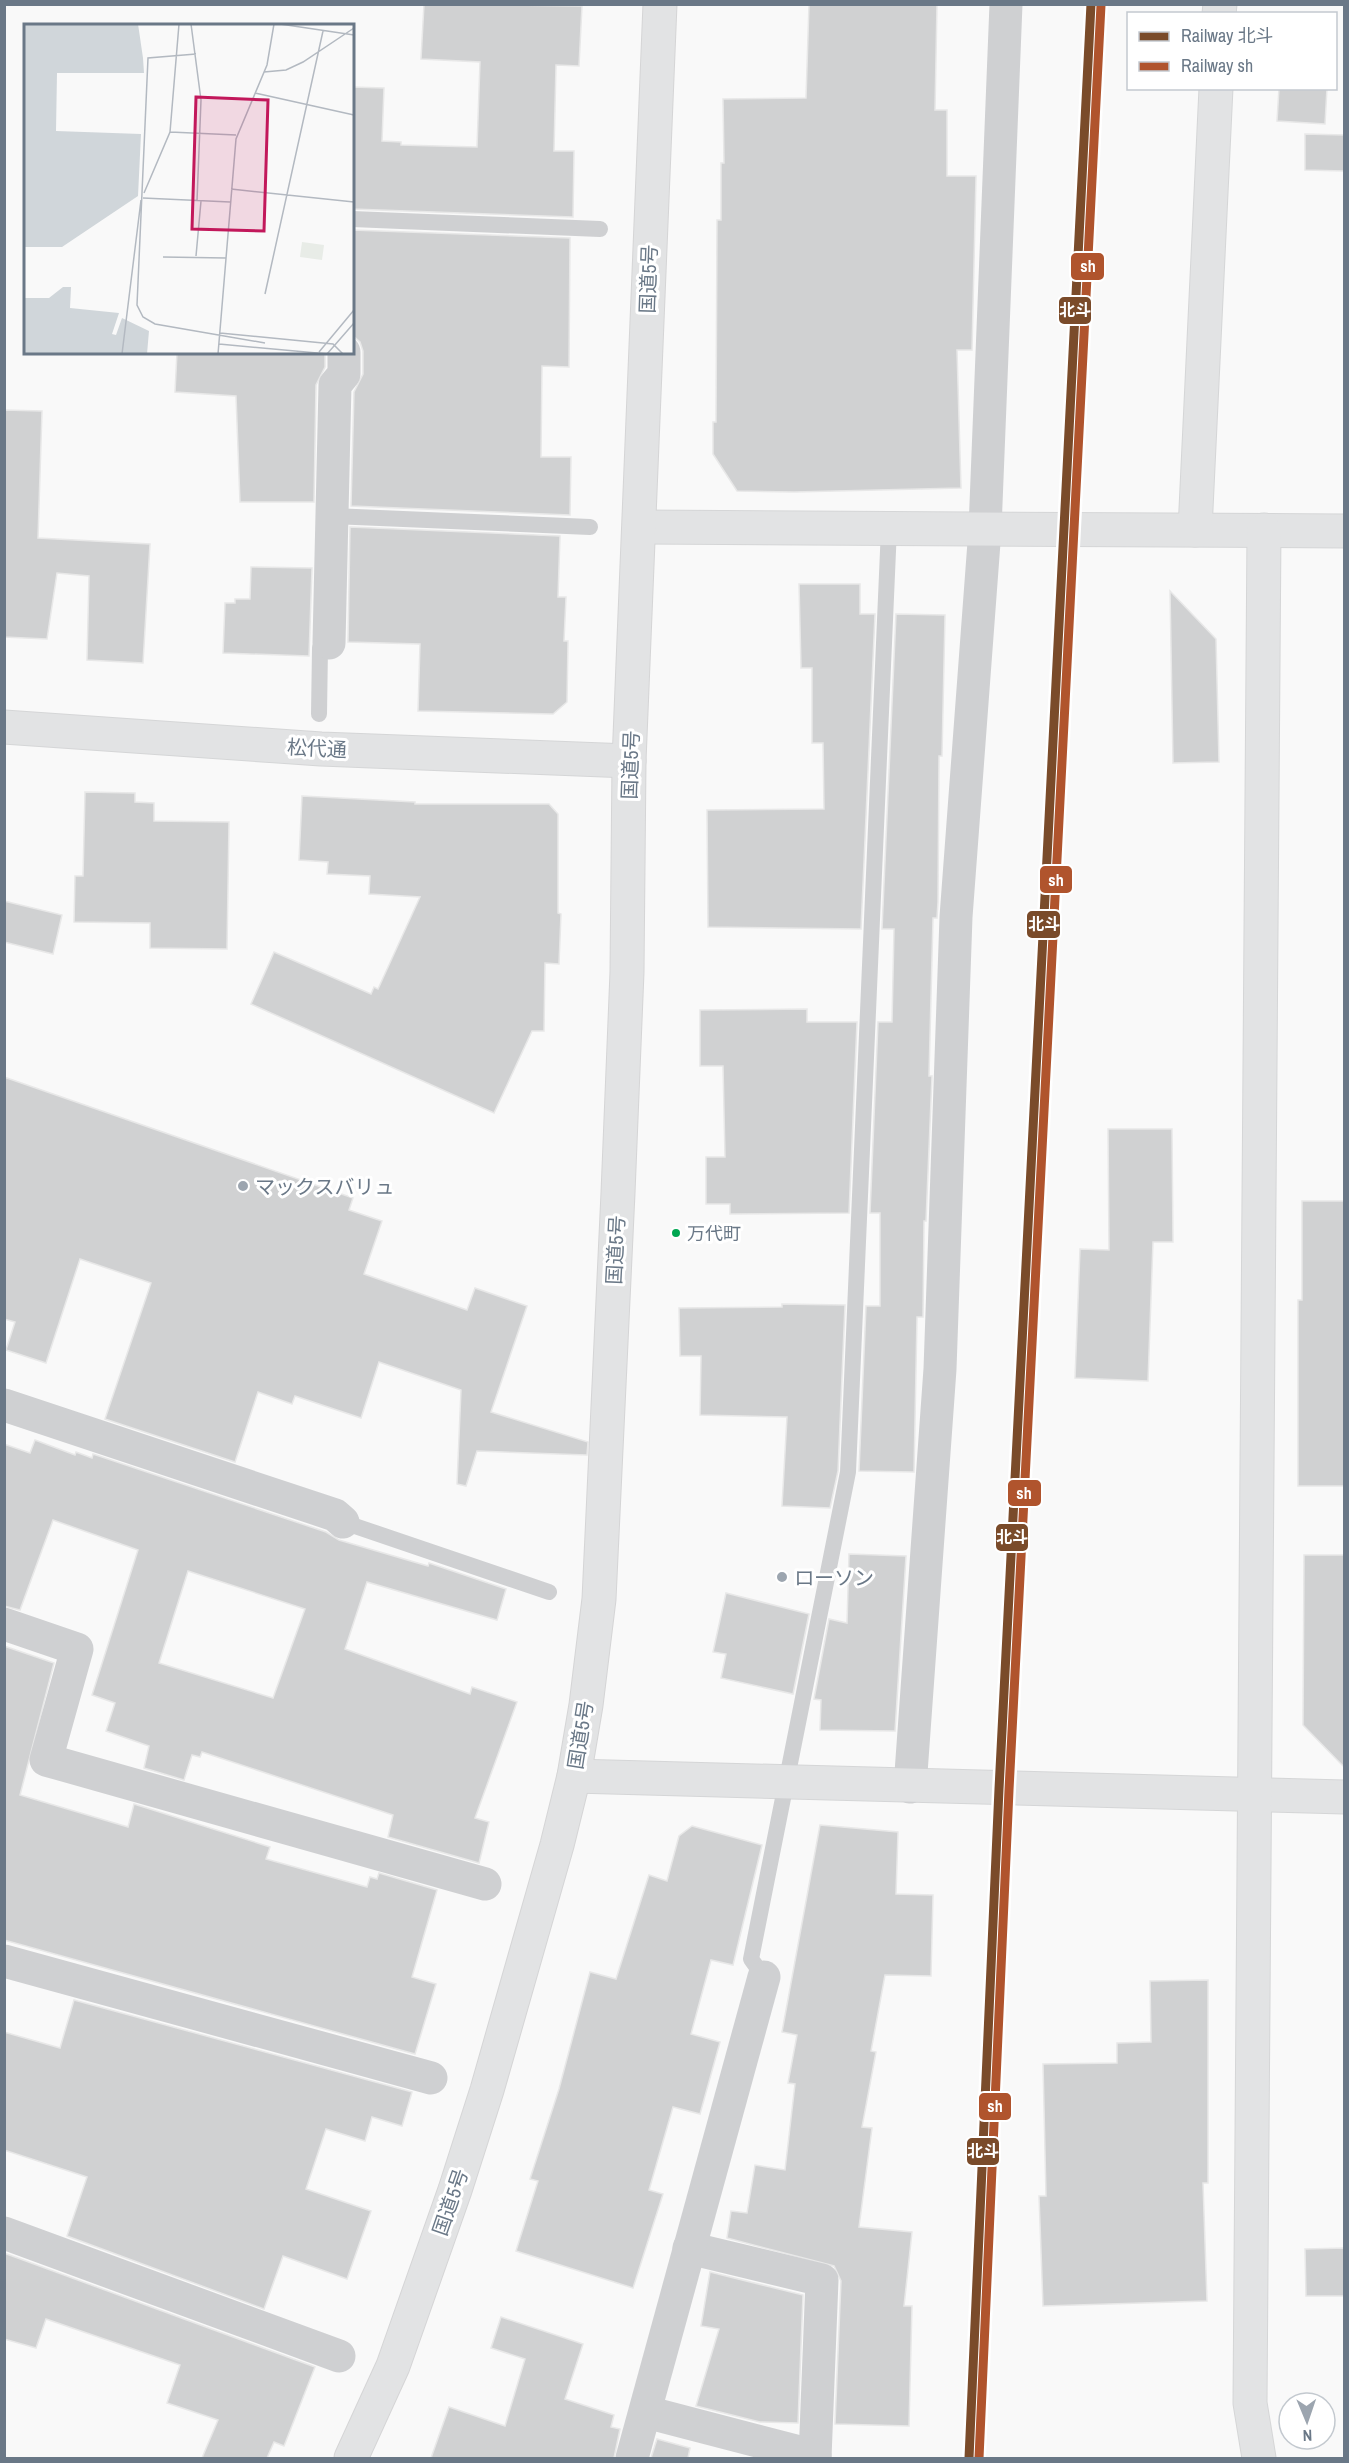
<svg xmlns="http://www.w3.org/2000/svg" width="1349" height="2463" viewBox="0 0 1349 2463" font-family="'Archivo Narrow','Noto Sans JP',sans-serif">
<style>
.building{fill:#d0d1d2;stroke:#e8e8e8;stroke-width:1.5;fill-rule:evenodd}
.lines{fill:none;stroke-linecap:round;stroke-linejoin:round}
.secondary-casing{stroke:#d5d6d7;stroke-width:35}
.highway-casing{stroke:#d5d5d6;stroke-width:35}
.lane{stroke:#cfd0d2;stroke-width:16}
.street{stroke:#cfd0d2;stroke-width:33}
.secondary{stroke:#e2e3e4;stroke-width:33}
.highway{stroke:#e2e3e4;stroke-width:33}
.rail-1-casing{stroke:#fff;stroke-width:14}
.rail-2-casing{stroke:#fff;stroke-width:14}
.rail-1{stroke:#7a4b2a;stroke-width:9}
.rail-2{stroke:#b0542d;stroke-width:9}
.poi-dot{fill:#9ca5af;stroke:#fff;stroke-width:2}
.bus-dot{fill:#00a651;stroke:#fff;stroke-width:2}
.labels{text-anchor:middle;dominant-baseline:central;stroke-width:6;stroke-linejoin:round;paint-order:stroke}
.bus-label{font-size:18px;fill:#6a7887;stroke:#fff;text-anchor:start}
.street-label{font-size:20px;fill:#6a7887;stroke:#fff}
.poi-label{font-size:20px;fill:#6a7887;stroke:#fff;text-anchor:start}
.inset-road{fill:none;stroke:#b3b9c1;stroke-width:1.5}
.view{fill:#c2185b;fill-opacity:0.15;stroke:#c2185b;stroke-width:3}
.inset-edge{fill:none;stroke:#6a7887;stroke-width:3}
.line-badge{stroke:#fff;stroke-width:2}
.badge-label{font-size:16px;text-anchor:middle;font-weight:bold;fill:#fff}
</style>
<rect width="100%" height="100%" fill="#f9f9f9"/>
<g class="building">
<path d="M424 4 582 6 579 66 556 65 554 151H574L573 217 352 209V87L384 88 382 141 401 142V145L477 147 480 62 421 59Z"/>
<path d="M809 4H937L935 110H947V176H976L972 350H957L961 488 794 492 737 491 713 454V422H716L717 220H721V163H724L723 99 806 98Z"/>
<path d="M1279 88H1327L1325 124 1277 121Z"/>
<path d="M1305 134 1344 135V171L1305 170Z"/>
<path d="M352 230 570 238 569 367 542 366 541 457H571L570 515 351 506 354 392 363 374V351L360 342 352 335Z"/>
<path d="M177 352H325V367L316 385 314 502H240L236 396 175 392Z"/>
<path d="M4 410 42 411 38 538 150 544 143 663 87 660 89 576 57 573 47 639 4 637Z"/>
<path d="M350 527 560 536 558 597H566L564 641H568L567 702 553 714 418 711 420 644 348 642Z"/>
<path d="M251 567 312 568 309 656 223 653 225 603H235V599H250Z"/>
<path d="M799 584H860V614H875L861 929 708 927 707 810 824 809 823 743H812V668H801Z"/>
<path d="M1170 591 1216 639 1219 762 1173 763Z"/>
<path d="M896 614 945 615 942 756H939L938 902 937 918H933L929 1076H932L926 1221H924L923 1317H917L914 1472 859 1471 866 1306H880V1213H870L878 1022H892L894 929H882Z"/>
<path d="M85 792 135 793V802L154 803V821L229 822 227 949 150 948V923L74 922 75 876H83Z"/>
<path d="M302 796 415 802V804H549L558 814V913L561 914 559 964 545 963 544 1031H532L494 1113 251 1004 274 952 371 994 374 987 378 989 420 897 369 894 370 876 327 874 328 862 299 860Z"/>
<path d="M4 901 62 915 53 954 4 942Z"/>
<path d="M807 1009V1022H857L849 1213 730 1214V1204H706V1157H725L723 1066H700V1010Z"/>
<path d="M4 1077 353 1198 349 1210 382 1221 364 1274 467 1310 475 1288 527 1306 491 1412 588 1442 587 1455 477 1451 466 1486 457 1484 461 1390 379 1362 361 1418 295 1396 292 1404 258 1392 235 1462 105 1419 151 1283 80 1259 46 1363 6 1350 15 1322 4 1319Z"/>
<path d="M1108 1129H1172L1173 1242H1153L1148 1381 1075 1378 1080 1249 1109 1250Z"/>
<path d="M1302 1201H1344V1486H1298V1300H1302Z"/>
<path d="M782 1304 845 1305 838 1471 830 1508 782 1506 787 1417 700 1415 701 1356H680L679 1308 782 1307Z"/>
<path d="M35 1440 75 1455 76 1452 92 1458 93 1454 326 1532 339 1540 428 1566 429 1563 506 1589 497 1620 367 1582 345 1649 470 1694 472 1687 517 1702 475 1818 489 1822 479 1863 388 1837 393 1815 202 1752 200 1757 192 1755 184 1780 144 1768 149 1746 106 1731 115 1703 92 1695 138 1550 53 1520 20 1610 4 1606V1444L30 1453ZM188 1571 305 1609 273 1698 159 1663Z"/>
<path d="M849 1554 906 1556 895 1731 820 1730 821 1700 814 1699 829 1619 847 1623Z"/>
<path d="M1304 1555H1344V1767L1303 1725Z"/>
<path d="M726 1593 809 1614 793 1694 721 1678 726 1654 713 1652Z"/>
<path d="M4 1646 54 1663 20 1795 128 1827 134 1804 270 1847 266 1859 367 1887 370 1877 377 1879 379 1873 437 1890 412 1977 436 1984 415 2054 4 1940Z"/>
<path d="M820 1825 898 1832 896 1894 933 1895 931 1976 885 1975 871 2051 876 2052 862 2127 872 2128 859 2227 912 2232 904 2306H912L909 2426 835 2424 841 2281 834 2266 727 2238 731 2211 747 2213 755 2165 785 2170 795 2084 788 2083 797 2035 782 2032Z"/>
<path d="M692 1826 762 1845 733 1965 711 1960 691 2034 720 2042 700 2114 673 2107 649 2190 663 2194 633 2288 516 2251 538 2181 530 2179 559 2089 590 1972 616 1979 649 1875 667 1881 679 1836Z"/>
<path d="M1208 1980V2183H1203L1207 2301 1043 2306 1039 2196H1046L1043 2064 1117 2063V2043L1151 2042 1150 1981Z"/>
<path d="M74 2000 412 2092 402 2126 372 2117 365 2141 326 2129 306 2189 371 2211 347 2279 283 2256 264 2309 67 2236 87 2177 4 2150V2032L60 2048Z"/>
<path d="M1344 2248V2296H1306L1305 2249Z"/>
<path d="M4 2253 315 2367 284 2446 274 2442 267 2458H202L218 2420 167 2403 180 2365 46 2319 36 2348 4 2339Z"/>
<path d="M710 2272 803 2295 798 2423 760 2422 696 2406 719 2329 701 2326Z"/>
<path d="M501 2317 583 2344 565 2399 614 2415 611 2427 620 2429 614 2458H431L449 2407 505 2426 525 2359 491 2348Z"/>
<path d="M657 2439 690 2448 688 2458H651Z"/>
</g>
<g class="lines">
<g class="secondary-casing">
<g id="secondary">
<path d="M1219 14 1220 4"/>
<path d="M640 527 1344 531"/>
<path d="M1195 530 1216 88"/>
<path d="M4 727 321 749 629 761"/>
<path d="M574 1776 1344 1797"/>
<path d="M1259 2458 1250 2403 1264 530"/>
</g>
</g>
<g class="highway-casing">
<path id="highway" d="M351 2458 393 2366 455 2190 487 2090 557 1845 574 1776 586 1705 599 1599 618 1193 627 972 629 761 660 4"/>
</g>
<g class="lane">
<path d="M352 219 600 229"/>
<path d="M332 516 590 527"/>
<path d="M319 714 320 648 329 643"/>
<path d="M343 1522 549 1592"/>
<path d="M764 1977 751 1959 848 1472 889 528"/>
</g>
<g class="street">
<path d="M329 643 335 385 344 374V352"/>
<path d="M4 1405 335 1515 343 1522"/>
<path d="M4 1624 77 1649 46 1760 485 1884"/>
<path d="M910 1787 940 1369 956 917 985 529 1006 4"/>
<path d="M4 1961 431 2078"/>
<path d="M4 2233 339 2356"/>
<path d="M689 2248 822 2280 815 2458"/>
<path d="M646 2412 815 2456"/>
<path d="M632 2458 764 1977"/>
</g>
<use href="#secondary" class="secondary"/>
<use href="#highway" class="highway"/>
<g class="rail-1-casing">
<path id="rail-1" d="M969 2458 999 1789 1091 4"/>
</g>
<g class="rail-2-casing">
<path id="rail-2" d="M979 2458 1009 1790 1101 5"/>
</g>
<use href="#rail-1" class="rail-1"/>
<use href="#rail-2" class="rail-2"/>
</g>
<g class="poi-dot">
<circle cx="243" cy="1186" r="6"/>
<circle cx="782" cy="1577" r="6"/>
</g>
<circle class="bus-dot" cx="676" cy="1233" r="5"/>
<g class="labels">
<g class="bus-label">
<text x="687" y="1233">万代町</text>
</g>
<g class="street-label">
<text transform="translate(648 279) rotate(-88)">国道5号</text>
<text transform="translate(317 748) rotate(3)">松代通</text>
<text transform="translate(630 765) rotate(-88)">国道5号</text>
<text transform="translate(615 1250) rotate(-87)">国道5号</text>
<text transform="translate(580 1735) rotate(-81)">国道5号</text>
<text transform="translate(450 2202) rotate(-71)">国道5号</text>
</g>
<g class="poi-label">
<text x="255" y="1186">マックスバリュ</text>
<text x="794" y="1577">ローソン</text>
</g>
</g>
<g transform="translate(24 24)">
<rect width="330" height="330" fill="#f9f9f9"/>
<path d="M278 218 300 221 298 236 276 233Z" fill="#e8ece7"/>
<path d="M0 0H114L119 34 120 49H33L32 107 117 110 114 172 38 223H0ZM39 263H47L46 284 95 289 88 310 92 311 98 294 125 307 123 330H0V274H25Z" fill="#d0d6da"/>
<path class="inset-road" d="M167 0 177 76 173 177M256 0 330 11M172 30 124 34 113 281 119 293 131 300 241 319M240 48 262 46 279 38 330 4M231 69 330 91M146 108 212 111M207 165 330 178M120 169 146 108 155 0M119 174 206 178M172 232 177 177M139 233 202 234M241 270 299 7M196 309 309 320 319 330M195 320 304 330M295 328 330 286M98 330 117 176M194 330 212 115 243 41 250 0M303 330 330 299"/>
<path class="view" d="M172 73 244 76 240 207 168 205Z"/>
<rect width="330" height="330" class="inset-edge"/>
</g>
<g class="line-badge">
<rect x="1070" y="252" width="35" height="29" rx="6" fill="#b0542d"/>
<rect x="1058" y="296" width="34" height="29" rx="6" fill="#7a4b2a"/>
<rect x="1039" y="865" width="34" height="29" rx="6" fill="#b0542d"/>
<rect x="1026" y="910" width="35" height="29" rx="6" fill="#7a4b2a"/>
<rect x="1007" y="1479" width="35" height="28" rx="6" fill="#b0542d"/>
<rect x="995" y="1523" width="34" height="29" rx="6" fill="#7a4b2a"/>
<rect x="978" y="2092" width="34" height="29" rx="6" fill="#b0542d"/>
<rect x="966" y="2137" width="34" height="29" rx="6" fill="#7a4b2a"/>
</g>
<g class="badge-label">
<text x="1088" y="272">sh</text>
<text x="1075" y="316">北斗</text>
<text x="1056" y="886">sh</text>
<text x="1044" y="930">北斗</text>
<text x="1024" y="1499">sh</text>
<text x="1012" y="1543">北斗</text>
<text x="995" y="2112">sh</text>
<text x="983" y="2157">北斗</text>
</g>
<rect width="1349" height="2463" fill="none" stroke="#6a7887" stroke-width="12"/>
<rect x="1127" y="12" width="210" height="78" fill="#ffffff" stroke="#c3c9cf" stroke-width="1.5"/>
<rect x="1139" y="32" width="30" height="9" fill="#7a4b2a" stroke="#c3c9cf" stroke-width="1.5"/>
<text x="1181" y="42" font-size="18" fill="#6a7887">Railway 北斗</text>
<rect x="1139" y="62" width="30" height="9" fill="#b0542d" stroke="#c3c9cf" stroke-width="1.5"/>
<text x="1181" y="72" font-size="18" fill="#6a7887">Railway sh</text>
<g transform="translate(1307 2421) rotate(178)"><circle r="28" fill="#ffffff" stroke="#c3c9cf" stroke-width="1.5"/>
<path d="M0-4.5L10 22L0 15L-10 22Z" fill="#9ca5af"/>
<text y="-9" font-size="16" font-weight="bold" text-anchor="middle" fill="#6a7887">N</text>
</g>
</svg>
